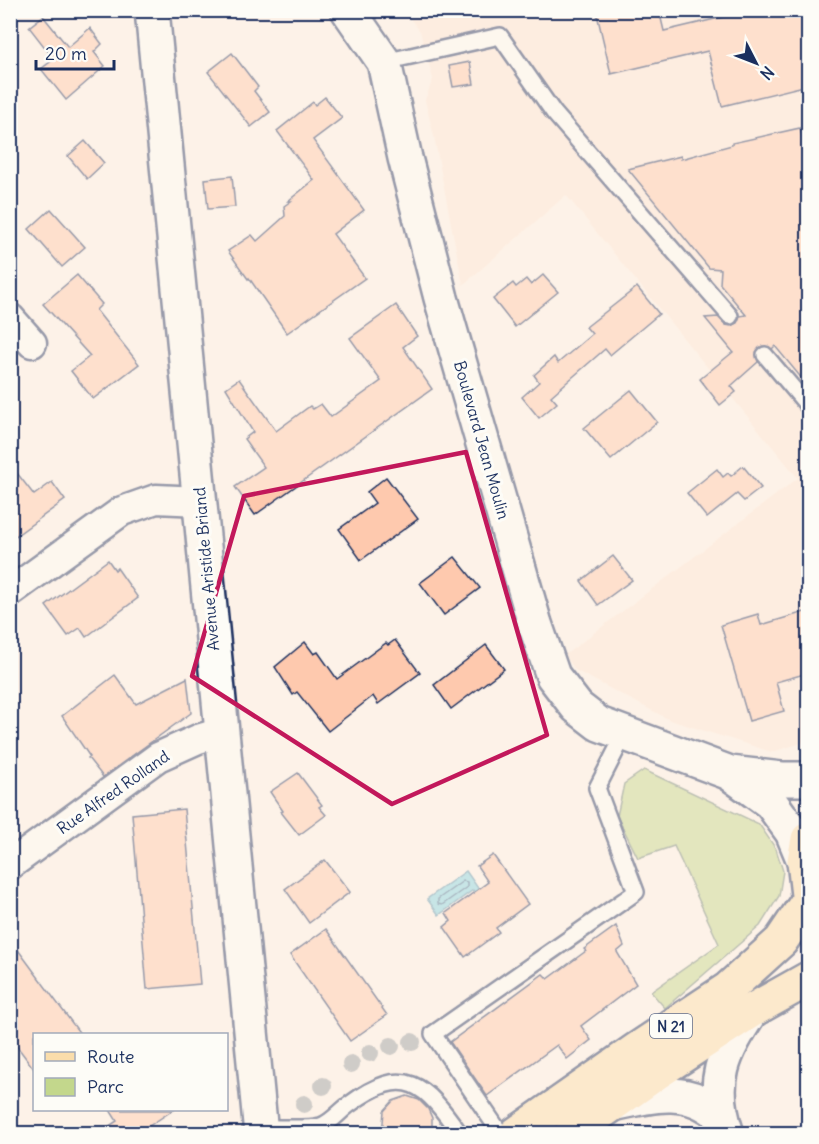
<svg xmlns="http://www.w3.org/2000/svg" width="819" height="1144" viewBox="0 0 819 1144" font-family="Delius,sans-serif">
<style>
.built{fill:#fde6d7}
.green{fill:#c3d78c;stroke:#6f8375;stroke-width:1.5}
.water{fill:#86d5e4;stroke:#5b93ae;stroke-width:1.5}
.lines{fill:none;stroke-linecap:round;stroke-linejoin:round}
.shore{stroke:#467194;stroke-width:1.5}
.building{fill:#fec9ae;stroke:#1b2f5e;stroke-width:1.5}
.service-casing{stroke:#1b2f5e;stroke-width:20}
.minor-casing{stroke:#1b2f5e;stroke-width:33}
.tertiary-casing{stroke:#1b2f5e;stroke-width:38}
.secondary-casing{stroke:#1b2f5e;stroke-width:38}
.primary-casing{stroke:#1b2f5e;stroke-width:38}
.service{stroke:#fdfcf7;stroke-width:15}
.minor{stroke:#fdfcf7;stroke-width:28}
.tertiary{stroke:#fdfcf7;stroke-width:33}
.secondary{stroke:#fdfcf7;stroke-width:33}
.primary{stroke:#faddab;stroke-width:33}
.tree{fill:#989ea3}
.marked{fill:none;stroke:#c2185b;stroke-width:4.5;stroke-linejoin:round}
.labels{text-anchor:middle;dominant-baseline:central;stroke-width:6;stroke-linejoin:round;paint-order:stroke}
.shield{fill:#fdfcf7;stroke:#5f6c8c;stroke-width:1.5}
.shield-label{font-size:15px;font-weight:bold;fill:#1b2f5e}
.street-label{font-size:16px;fill:#1b2f5e;stroke:#fdfcf7}
</style>
<rect width="100%" height="100%" fill="#fdf2e8"/>
<filter id="ink" filterUnits="userSpaceOnUse"><feTurbulence type="fractalNoise" baseFrequency=".0167" numOctaves="2"/><feDisplacementMap in="SourceGraphic" scale="12" xChannelSelector="R" yChannelSelector="G"/><feConvolveMatrix kernelMatrix="1 2 1 2 8 2 1 2 1" color-interpolation-filters="sRGB"/></filter>
<g filter="url(#ink)">
<path class="built" d="M404 11H808V741L772 752 670 720 575 670 565 655 798 478 566 195 463 285 434 136 425 100 433 79 420 31Z"/>
<path class="green" d="M644 770 759 824 776 849 783 871 779 896 760 926 665 1008 651 992 719 944 674 846 638 858 617 816 624 784Z"/>
<path class="water" d="M466 871 480 891 476 894 473 890 439 915 427 899Z"/>
<g class="lines">
<path class="shore" d="M463 881 467 882V887L442 905 438 904V899Z"/>
</g>
<g class="building">
<path d="M596 10H659L664 31 753 10H808V85L722 106 708 51 611 74Z"/>
<path d="M43 16 68 47 90 28 102 44 94 52 105 66 66 100 41 69 54 59 29 27Z"/>
<path d="M232 53 258 87 254 91 270 112 251 127 208 72Z"/>
<path d="M470 62 474 84 453 87 449 66Z"/>
<path d="M325 97 342 118 313 140 364 210 333 234 365 278 287 333 249 278 248 279 228 251 252 235 257 241 285 216 284 206 291 201H288L314 180 277 131 313 102 315 105Z"/>
<path d="M800 128 808 162V386L775 346 772 349 763 346 756 352 758 362 731 386 736 392 720 405 700 379 733 352 705 318 718 317 726 325 731 326 737 323 740 316 746 315 720 284 721 269 709 268 628 169 681 156V159L732 145V143Z"/>
<path d="M85 141 104 163 87 179 68 156Z"/>
<path d="M232 176 235 207 208 209 205 179Z"/>
<path d="M51 209 85 247 62 267 29 229Z"/>
<path d="M77 275 102 304 96 310 139 364 93 399 71 371 90 356 43 304Z"/>
<path d="M543 275 558 292 515 327 493 299 513 283 516 287 526 279 531 285Z"/>
<path d="M637 287 659 314 610 355 605 349 551 396 557 403 539 418 522 397 539 382 534 375 554 357 558 363 592 334 586 327Z"/>
<path d="M396 305 417 336 403 347 432 389 255 515 235 487 264 467 244 439 253 432 226 388 239 379 276 431 310 406 313 409 321 404 331 417 381 381 350 338Z"/>
<path d="M631 390 657 422 611 460 584 428Z"/>
<path d="M10 464 34 495 52 482 65 500 10 540Z"/>
<path d="M743 466 761 488 744 501 737 494 707 518 687 493 717 469 723 477 728 473 731 476Z"/>
<path d="M386 477 418 519 361 560 339 529 375 503 367 492Z"/>
<path d="M613 556 632 580 598 605 581 581Z"/>
<path d="M455 557 480 588 444 615 420 583Z"/>
<path d="M108 560 115 570 117 568 138 598 86 637 80 628 68 636 46 606Z"/>
<path d="M808 611V673L776 682 784 711 749 721 721 625 758 614 761 625Z"/>
<path d="M395 640 420 673 378 704 373 696 328 731 297 692 293 695 275 667 305 642 314 654 318 652 337 679 386 643 388 645Z"/>
<path d="M486 645 504 669 451 709 434 685Z"/>
<path d="M115 675 136 704 187 678 191 713 103 777 88 758 90 757 62 716Z"/>
<path d="M298 773 322 805 319 807 326 815 299 835 281 812 283 811 270 792Z"/>
<path d="M184 809 200 984 147 989 132 814Z"/>
<path d="M493 855 528 904 496 928 499 932 465 957 444 927 451 921 446 913 488 882 477 866Z"/>
<path d="M325 860 350 892 309 923 285 889Z"/>
<path d="M616 926 624 946 617 952 636 984 581 1026 591 1040 567 1059 557 1045 487 1096 450 1042 543 974 548 979 586 951 584 949Z"/>
<path d="M326 929 387 1015 350 1041 290 955Z"/>
<path d="M10 939 81 1035H34V1069L10 1037Z"/>
<path d="M407 1096 419 1100 428 1109 432 1118V1134H382L384 1111 393 1101Z"/>
<path d="M110 1110H173L137 1134H97L117 1121Z"/>
</g>
<g class="lines">
<g class="service-casing">
<g id="service">
<path d="M384 62 500 36 554 113 730 316"/>
<path d="M765 355 808 406"/>
<path d="M260 1128C274 1127 308 1130 320 1126 330 1124 341 1110 350 1104 405 1063 425 1084 460 1134"/>
<path d="M501 1134 433 1034 636 892 597 788 624 735"/>
</g>
</g>
<g class="minor-casing">
<g id="minor">
<path d="M10 318 32 343"/>
<path d="M10 592 122 511 156 499 200 501"/>
<path d="M10 865 158 757 198 739 222 732"/>
</g>
</g>
<g class="tertiary-casing">
<g id="tertiary">
<path d="M348 10 384 62 405 158 441 298 535 624 553 676 577 707 599 724 730 773 782 779H808"/>
<path d="M731 774 771 803 792 832 804 861"/>
<path d="M613 1104C652 1095 689 1085 721 1116"/>
<path d="M727 1134C709 1081 723 1054 751 1011"/>
</g>
</g>
<g class="secondary-casing">
<path id="secondary" d="M152 10 261 1134"/>
</g>
<g class="primary-casing">
<g id="primary">
<path d="M808 839 804 861 808 895"/>
<path d="M516 1134 636 1050 728 989 781 941 808 901"/>
<path d="M571 1134 655 1074 751 1011 808 979"/>
</g>
</g>
<use href="#service" class="service"/>
<use href="#minor" class="minor"/>
<use href="#tertiary" class="tertiary"/>
<use href="#secondary" class="secondary"/>
<use href="#primary" class="primary"/>
</g>
<g class="tree">
<circle cx="412" cy="1042" r="9"/>
<circle cx="391" cy="1046" r="9"/>
<circle cx="370" cy="1053" r="9"/>
<circle cx="351" cy="1064" r="9"/>
<circle cx="323" cy="1086" r="9"/>
<circle cx="304" cy="1104" r="9"/>
</g>
</g>
<path d="M0 0H819V1144H0ZM466 452 547 735 392 804 192 676 244 496Z" fill="#fdf2e8" fill-opacity=".55" fill-rule="evenodd"/>
<path class="marked" d="M466 452 547 735 392 804 192 676 244 496Z"/>
<g class="labels">
<rect class="shield" x="650" y="1014" width="42" height="24" rx="4.5"/>
<g class="shield-label">
<text x="671" y="1026">N 21</text>
</g>
<g class="street-label">
<text transform="translate(482 440) rotate(74)">Boulevard Jean Moulin</text>
<text transform="translate(206 569) rotate(-95)">Avenue Aristide Briand</text>
<text transform="translate(113 792) rotate(-35)">Rue Alfred Rolland</text>
</g>
</g>
<rect width="819" height="1144" fill="none" stroke="#fdfcf7" stroke-width="36"/>
<rect x="18" y="18" width="783" height="1108" fill="none" stroke="#1b2f5e" stroke-width="2" filter="url(#ink)"/>
<rect x="33" y="1033" width="195" height="78" fill="#fdfcf7" stroke="#a3aaba" stroke-width="1.5"/>
<rect x="45" y="1052" width="30" height="9" fill="#faddab" stroke="#a3aaba" stroke-width="1.5"/>
<text x="87" y="1063" font-size="18" fill="#1b2f5e">Route</text>
<rect x="45" y="1078" width="30" height="18" fill="#c3d78c" stroke="#a3aaba" stroke-width="1.5"/>
<text x="87" y="1093" font-size="18" fill="#1b2f5e">Parc</text>
<g transform="translate(756 63) rotate(132)" stroke="#fdfcf7" stroke-width="4.5" paint-order="stroke">
<path d="M0-4.5L10 22L0 15L-10 22Z" fill="#1b2f5e"/>
<text y="-9" font-size="16" font-weight="bold" text-anchor="middle" fill="#1b2f5e">N</text>
</g>
<path d="M36 60v9h78v-9" fill="none" stroke="#1b2f5e" stroke-width="3"/>
<text x="45" y="60" font-size="18" fill="#1b2f5e" stroke="#fdfcf7" stroke-width="4.5" paint-order="stroke">20 m</text>
</svg>
